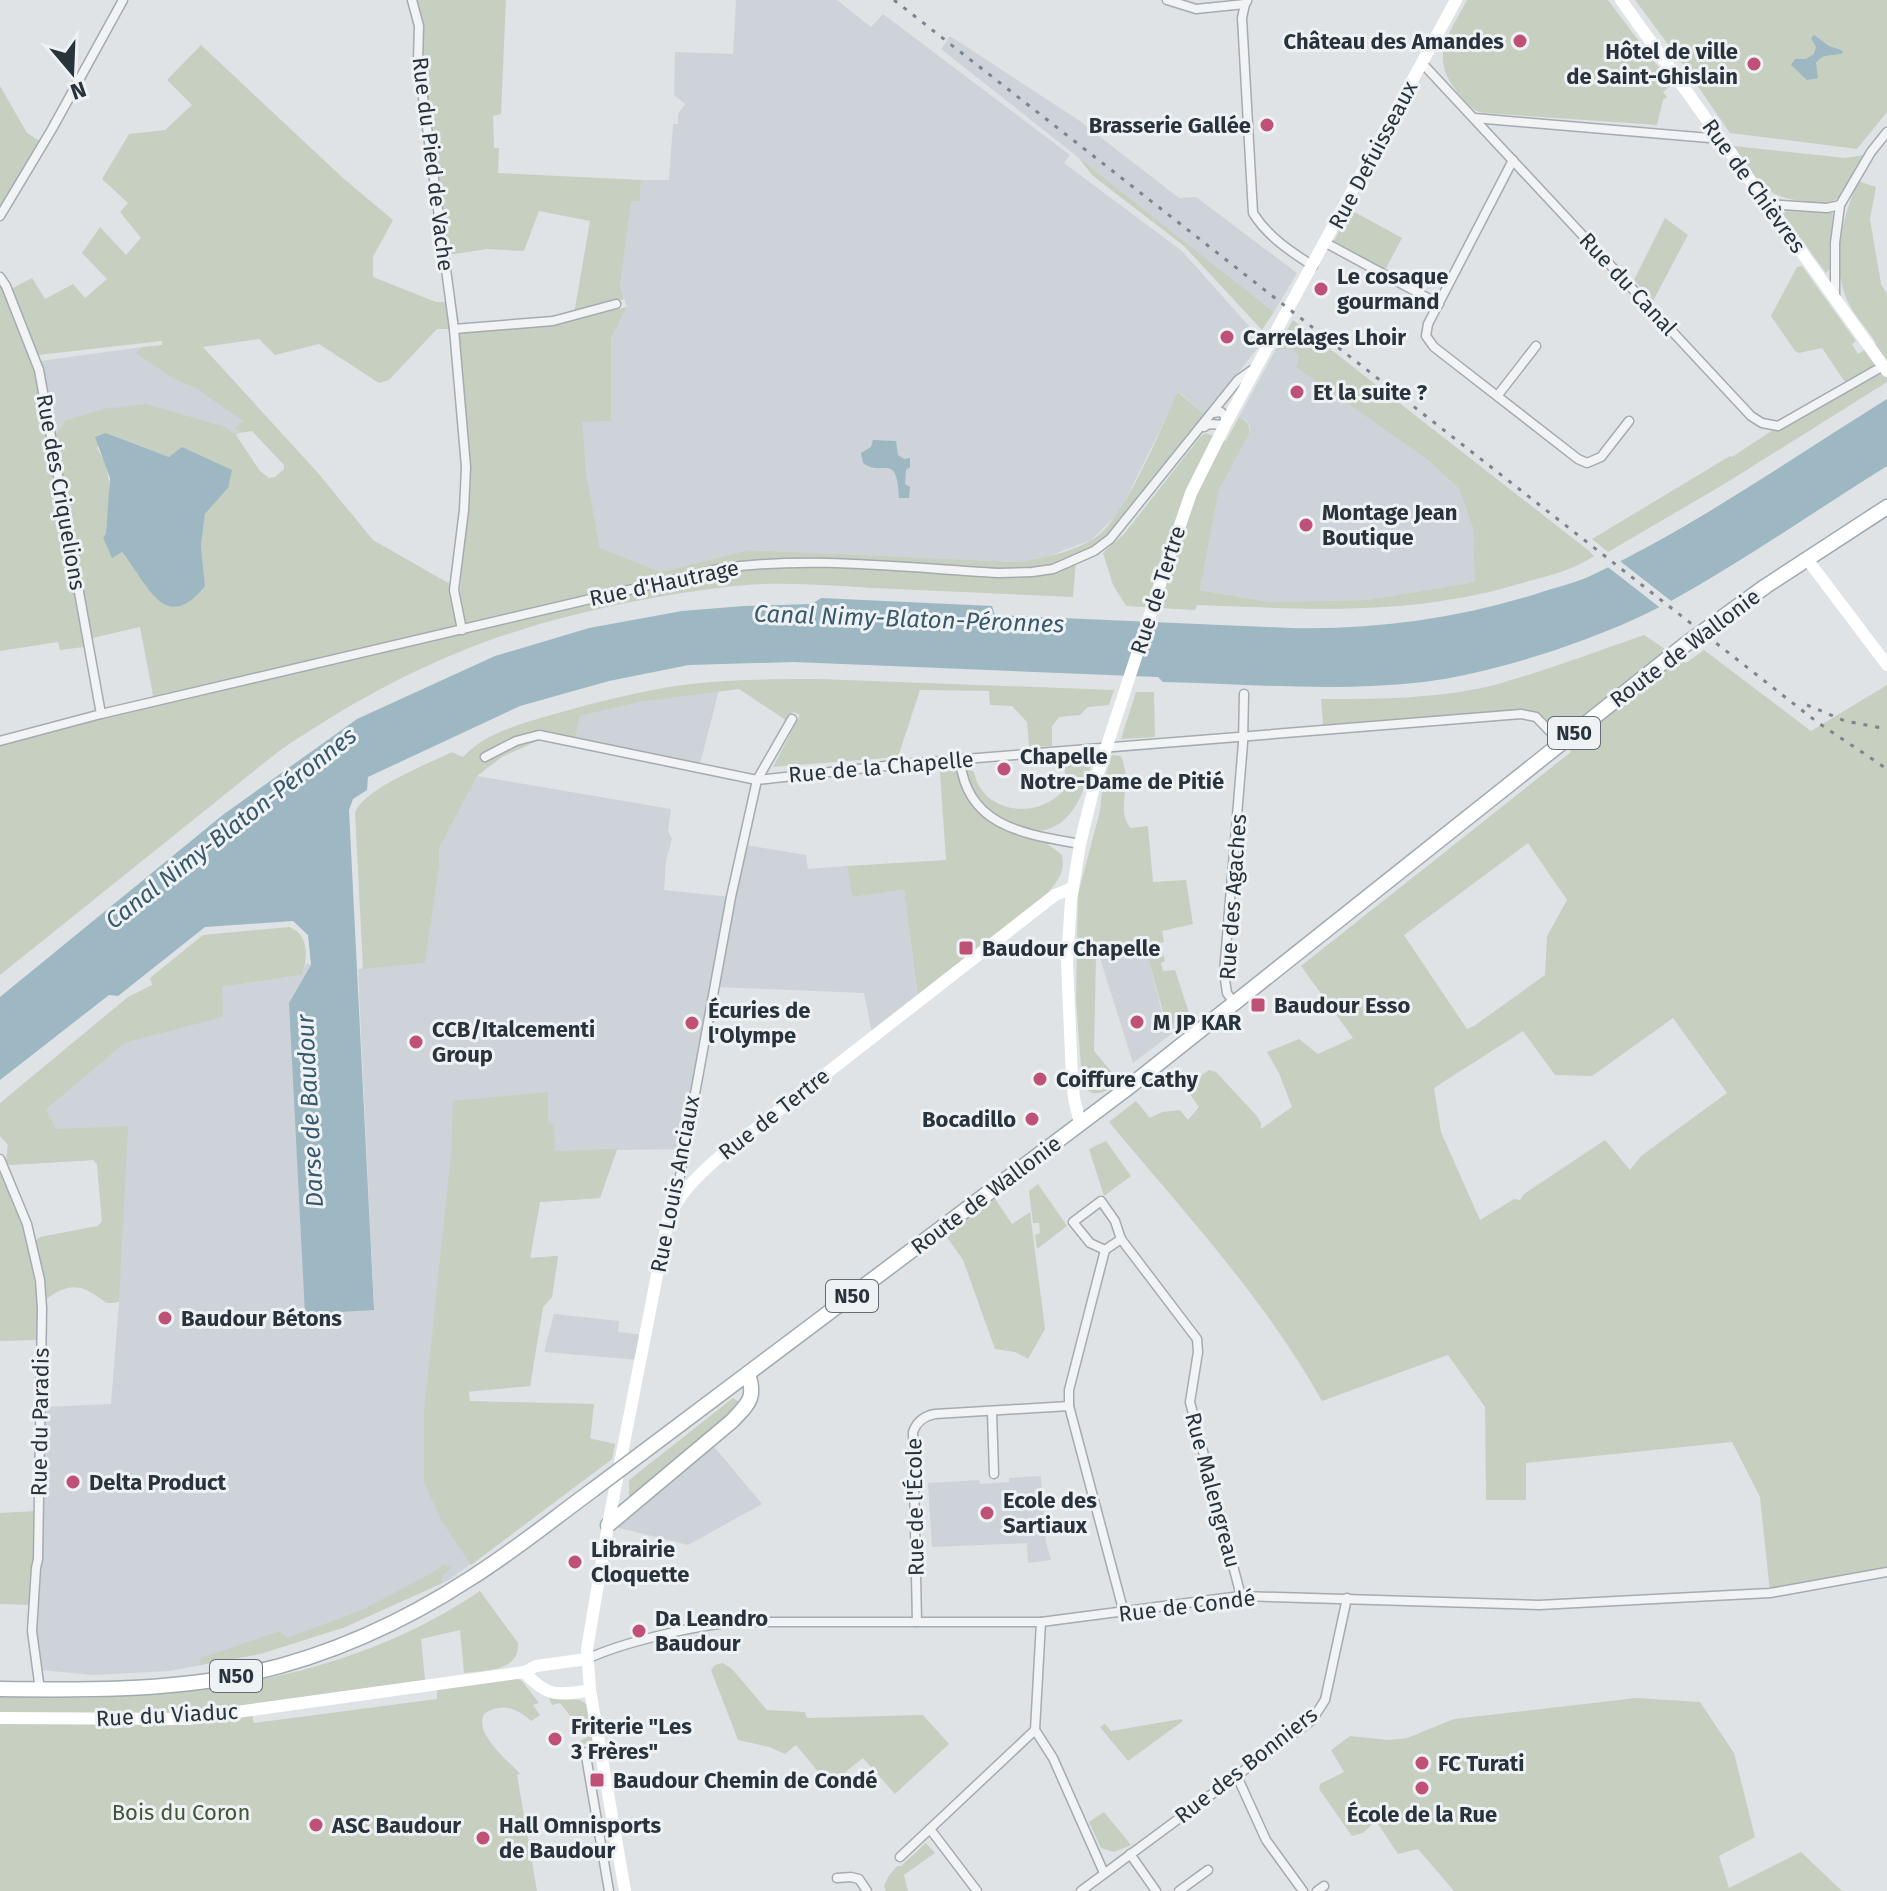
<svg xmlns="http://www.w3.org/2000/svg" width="1887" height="1891" viewBox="0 0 1887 1891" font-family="'Fira Sans',sans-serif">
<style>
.built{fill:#cdd3d8}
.green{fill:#c7cfc1;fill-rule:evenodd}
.water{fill:#9db7c3}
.pier{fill:#dfe3e6}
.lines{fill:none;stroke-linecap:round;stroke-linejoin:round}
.street-casing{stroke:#a5abb0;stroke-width:11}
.primary-casing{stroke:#9faab1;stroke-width:17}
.street{stroke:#f1f3f5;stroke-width:8}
.secondary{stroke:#fff;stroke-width:12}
.primary{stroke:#fff;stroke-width:14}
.rail{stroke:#7a858e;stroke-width:3;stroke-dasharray:4 8;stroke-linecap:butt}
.primary-bridge-casing{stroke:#9faab1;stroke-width:17;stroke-linecap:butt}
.secondary-bridge{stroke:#fff;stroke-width:12}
.primary-bridge{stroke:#fff;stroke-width:14}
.poi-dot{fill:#bf5076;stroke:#eef2f4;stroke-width:3}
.labels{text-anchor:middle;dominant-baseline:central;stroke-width:6;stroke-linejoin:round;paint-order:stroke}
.shield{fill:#eef2f4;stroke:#646c73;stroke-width:2}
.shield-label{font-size:20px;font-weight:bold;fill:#29333c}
.poi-label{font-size:22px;font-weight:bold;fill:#29333c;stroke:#eef2f4;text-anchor:start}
.street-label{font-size:22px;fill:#29333c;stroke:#eef2f4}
.park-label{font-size:22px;fill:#435638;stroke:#eef2f4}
.water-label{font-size:24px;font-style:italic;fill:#38596b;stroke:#eef2f4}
</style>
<rect width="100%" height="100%" fill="#dfe3e6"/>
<g class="built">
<path d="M736 0H837L871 27 883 14 1070 155 1064 163 1182 251 1256 334 1264 340 1205 415 1179 392 1119 513 1091 540 1046 557 1020 562 748 550 661 572 600 548 588 484 581 421H611V339L627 307 620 286 631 201 640 200 641 180H669L673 124H678V114L685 104 674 95 675 52 733 54Z"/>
<path d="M950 36 1077 119 1179 198 1196 197 1297 273 1274 312 941 49Z"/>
<path d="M142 347 137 353 172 378 197 389 244 421 235 428 239 433 236 435 224 427 208 424 103 409 66 420 56 434 41 361Z"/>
<path d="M1290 348 1295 351 1299 358 1427 459 1459 489 1473 528 1476 582 1367 600 1270 602 1200 590 1219 490 1249 434 1250 427 1247 421 1239 417 1275 351Z"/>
<path d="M719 690 700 764 575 739 580 716 640 702Z"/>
<path d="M477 776 671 809 668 831 672 839 666 861 664 890 731 897 683 1149 617 1150 600 1198 540 1202 530 1258 558 1256 552 1297 543 1307 530 1386 469 1392 470 1402 594 1404 590 1438 615 1444 612 1459 449 1580 345 1627 260 1654 169 1671 93 1675 41 1670 36 1629 42 1564 43 1407 111 1404 119 1302 106 1303 88 1288 70 1287 55 1292 44 1301 36 1240 41 1237 98 1226 102 1221 97 1164 93 1160 10 1165 6 1163 9 1134 46 1108 125 1043 222 1017V987L302 975 306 963 311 965 307 974 374 1309 358 969 425 963 439 868V849Z"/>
<path d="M745 845 806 855 808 869 847 866 852 897 904 890 918 997 872 1033 864 993 717 987Z"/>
<path d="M1100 958H1148L1163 1016 1176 1024 1183 1025 1133 1063Z"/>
<path d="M554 1314 619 1321 618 1332 644 1335 639 1360 544 1352Z"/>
<path d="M710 1442 762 1504 688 1545 611 1526Z"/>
<path d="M1041 1476 1046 1542 1051 1560 1028 1563 1027 1543 932 1547 928 1483 979 1480 980 1484 1009 1482V1478Z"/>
</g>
<g class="green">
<path d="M417 0H506L501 114 493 116 494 148H499L498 173 641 180 640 201H632L631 203 620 286 624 299 574 314 590 221 539 211 524 251 487 249 448 255 421 65 422 22Z"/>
<path d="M1467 0H1608L1672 85 1663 92 1667 97 1663 100 1657 125 1483 113C1472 111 1467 103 1459 94 1428 58 1448 36 1467 0Z"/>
<path d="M1635 0H1887V112L1857 149 1730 133 1679 59Z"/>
<path d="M201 45 343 178 393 220 373 257V277L436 302H446L449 329H437L389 380 379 383 319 344 275 355 259 339 203 347 318 473 373 540 450 584 449 592 460 593 470 462 458 333 564 323 627 307 611 339V421L582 422 587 478 600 548 661 572 748 550 1020 562C1046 557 1080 551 1101 533 1130 506 1160 430 1178 392L1205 415 1113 532 1099 541 1101 546 1076 560 1073 597C1006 594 940 591 873 588 827 585 780 581 734 586 646 596 546 617 464 650 399 676 336 712 279 751L0 975V741L154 701 140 627 84 640V647L60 650 58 642 0 651V282L35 372 48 436 56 434 66 420 103 409 146 404 225 427 236 435 260 471 269 478 275 477 284 469V465L252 431 239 433 235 428 243 421 197 389 172 378 136 353 142 347 162 345V341L38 355 11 289 32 278 45 299 73 284 85 298 107 279 82 253 100 227 126 255 141 238 120 212 128 203 102 179 129 134 165 130 192 105 167 80ZM106 433 169 457 228 488 205 514 201 546 205 586 129 561 122 552 112 557 103 538 106 533C108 500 116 478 97 448Z"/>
<path d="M0 86 27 133 41 142 0 210Z"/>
<path d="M1734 146 1845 158 1864 155 1840 196C1831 205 1822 203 1811 202 1762 198 1759 183 1734 146Z"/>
<path d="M1079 158 1274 312 1262 330 1184 246 1092 175Z"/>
<path d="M1858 181 1876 187 1870 219 1881 284 1887 294V382L1726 483 1608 552 1592 539 1730 456 1732 457 1845 382 1822 348 1799 353 1795 351 1771 316 1797 267 1802 266 1856 341 1852 344 1858 354 1876 343C1868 329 1855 317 1848 302 1829 260 1842 221 1858 181Z"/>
<path d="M1351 210 1402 238 1384 272 1332 244Z"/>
<path d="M1786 211 1833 213 1829 251 1830 269 1826 273 1783 214Z"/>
<path d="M1665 218 1688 235 1653 301 1634 280Z"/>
<path d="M1293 320 1588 550 1594 556C1574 570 1550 575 1526 582 1410 617 1315 609 1197 605L1195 610 1126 606 1113 585 1103 553 1124 534 1201 436 1206 433 1226 441 1239 417C1248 422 1250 424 1249 434L1219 490 1200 590 1270 602 1367 600 1475 582 1473 528 1459 489 1427 459 1296 367 1299 358C1293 346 1287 348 1275 351L1279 343 1288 341 1287 330Z"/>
<path d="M1644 635 1686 663 1704 650 1811 731 1887 685V1572L1770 1593 1760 1497 1732 1442 1526 1463V1500H1486L1485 1407 1448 1355 1322 1401C1265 1299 1183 1211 1109 1122L1136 1101 1150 1118 1162 1112 1180 1110 1188 1120 1199 1107 1187 1090 1188 1085 1209 1070 1216 1072 1256 1115 1261 1123V1129L1292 1107 1279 1073 1267 1052 1299 1039 1318 1054 1353 1038 1301 966 1571 752C1561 730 1547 715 1523 709L1323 725 1321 699C1380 699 1440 699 1498 684 1547 670 1595 652 1644 635ZM1528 843 1567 900 1547 936 1545 975 1474 1026 1467 1029 1404 935ZM1673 1018 1727 1093 1641 1156 1630 1170 1605 1140 1524 1194 1520 1200 1514 1199 1480 1220 1441 1132 1434 1088 1523 1031 1555 1075 1592 1076Z"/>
<path d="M819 679 1114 690 1109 705 1088 707 1080 715 1059 717 1052 726V746L1029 747 1027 722 1012 706 990 705 989 691 920 690 898 757 773 767 800 715 793 712 787 721 739 689 640 702 580 716 575 739 539 733 537 741 502 757 477 776 439 849V868L425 963 363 969 355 813C361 790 430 763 452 752L463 757C484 733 521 724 551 715 597 702 643 690 690 684 733 679 776 679 819 679Z"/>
<path d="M1136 692H1154L1155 737 1121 739Z"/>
<path d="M1096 748C1086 785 1077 831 1031 832L1030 838 1045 842 1062 855C1066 873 1056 883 1046 895L918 997 904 890 852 897 847 866 946 860 940 772 968 769 974 772C981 809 1027 819 1055 798 1060 794 1066 790 1066 783 1066 774 1062 761 1061 751Z"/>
<path d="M1112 755 1121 756C1123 762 1125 769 1126 775 1127 792 1118 815 1131 828L1148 826 1153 882 1186 880 1193 924 1162 931 1164 942 1160 943 1165 961 1161 963 1163 971 1175 970 1191 1019 1179 1026 1165 1019 1148 958H1096L1094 1051 1120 1082C1107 1093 1087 1102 1082 1079L1076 1000 1078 894 1100 811 1103 782Z"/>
<path d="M289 927C309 934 308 957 302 975L222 987 223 1017 125 1043 46 1109 56 1129 128 1126 119 1301C98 1313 88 1265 44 1301L36 1240 41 1237 98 1226 102 1221 97 1164 93 1160 10 1165 6 1163 8 1145 0 1136V1103L128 997 152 985 150 978 203 935Z"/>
<path d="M548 1092V1123L554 1124 555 1151 617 1149 600 1198 540 1202 530 1258 558 1256 552 1297 543 1307 530 1386 469 1391V1401L594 1404 590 1439 615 1444 612 1459 471 1565 441 1520 424 1481V1411L451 1154 453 1101Z"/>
<path d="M1106 1141 1131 1176 1104 1196 1089 1149Z"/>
<path d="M0 1172 27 1231 38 1306V1340L0 1341Z"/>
<path d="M1038 1184 1067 1226 1037 1249 1035 1235 1040 1233 1039 1223H1033L1029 1191Z"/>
<path d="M994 1197 1012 1224 1030 1212 1045 1329 1028 1359 1015 1352 995 1349 963 1260 944 1233Z"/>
<path d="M733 1398 738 1401 739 1406 631 1498 629 1496V1480Z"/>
<path d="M36 1511V1558L32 1565 31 1605 0 1604V1513Z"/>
<path d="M444 1564 451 1568 442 1576V1583L345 1627 260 1654 200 1665 201 1658 280 1631 287 1638 362 1610 434 1572Z"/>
<path d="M480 1591 518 1643C520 1672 485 1670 464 1673L460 1630 421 1639 425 1680 191 1713 0 1714V1697C165 1703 340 1686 480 1591Z"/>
<path d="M723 1663 732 1669 767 1710 805 1712 807 1718 923 1715 949 1744 895 1794 863 1758 829 1785 796 1745 785 1754 769 1747 738 1740 711 1670 715 1665Z"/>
<path d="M515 1677 522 1681 539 1703 533 1705 540 1715 531 1721C517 1708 501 1702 484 1714 474 1734 507 1759 520 1774L517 1775 537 1891H0V1724H198L252 1715 254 1723 437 1699V1687Z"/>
<path d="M549 1698 580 1700 586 1704 593 1740 590 1743 583 1744 580 1741 587 1737 560 1703 552 1705Z"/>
<path d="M1636 1698 1700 1702 1734 1753 1755 1837 1719 1856 1729 1888 1801 1852 1842 1891H1454L1418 1849 1398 1854 1376 1821 1363 1833 1352 1836 1319 1789 1320 1784 1344 1772 1331 1750 1350 1736 1389 1740 1407 1738 1454 1719Z"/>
<path d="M1181 1719 1183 1721 1128 1761 1100 1727 1105 1724 1111 1731Z"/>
<path d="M1104 1812 1131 1845 1114 1852 1101 1848 1089 1822Z"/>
<path d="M926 1843 935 1853 904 1875 908 1891H886L884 1886 888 1877 897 1866H901Z"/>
</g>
<g class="water">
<path d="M1814 35 1829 46 1841 50 1843 53C1831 57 1825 52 1816 63L1818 78 1807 80 1791 65 1795 59H1806L1814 54 1816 47 1811 38Z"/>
<path d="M1887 399V466C1815 511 1745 560 1671 601 1606 637 1497 673 1424 682 1338 692 1249 684 1163 682L1158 677 794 662 689 665 609 681 520 706 368 777 367 790 353 799 349 810 374 1310 305 1314 289 1003 311 965 308 935 293 921 205 927 118 996 109 995 0 1080V997L224 814 357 719 495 656 589 628 682 611 744 606 812 604 821 598 992 606 995 615 1290 628C1374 630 1456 619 1536 594 1553 588 1572 584 1588 577 1693 528 1789 460 1887 399Z"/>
<path d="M106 433 169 457 182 447 232 470 228 488 205 514 201 546 205 586C164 637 147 582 122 552L112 558 103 538 106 533 110 478 95 437Z"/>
<path d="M873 440 896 441 898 455 904 459 910 458V467L906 470 905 484 910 487 909 498H899C897 450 883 478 863 463L861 453 871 447Z"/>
</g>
<path class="pier" d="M1616 558 1675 604 1663 610 1604 564Z"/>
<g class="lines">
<g class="street-casing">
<g id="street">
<path d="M412 0 419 26 418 60 454 329 466 467 464 510 454 590 462 630"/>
<path d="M1167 0 1196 9 1245 4 1247 1"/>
<path d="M1245 4 1242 18 1253 213C1268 237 1290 251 1313 266"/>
<path d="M1422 63 1751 416 1762 423 1778 426 1885 365"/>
<path d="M1474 118 1721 139"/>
<path d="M1513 160 1428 324 1426 336 1434 347 1578 459 1587 463 1601 457 1629 421"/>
<path d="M1767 204 1827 208 1840 205 1871 152 1887 132"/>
<path d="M0 216 52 129 123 0"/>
<path d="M1326 243 1439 304"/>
<path d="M0 277 6 286 39 370 101 714"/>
<path d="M1835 297V243L1840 205"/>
<path d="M454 329 553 321 616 304"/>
<path d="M1498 395 1536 346"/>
<path d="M1204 427 1209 424 1225 425V416L1221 412 1213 413"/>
<path d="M0 741 101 714 718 569C807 555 908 568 998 573L1032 572 1053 569 1094 551 1110 539 1238 380 1252 370"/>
<path d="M485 757 516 741 539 735 757 780 903 764 1521 714 1536 717 1561 743"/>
<path d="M960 759C966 827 1025 834 1080 844"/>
<path d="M1234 1003 1227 993 1224 973 1243 743 1244 694"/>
<path d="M0 1159 27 1224 40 1280 42 1308 38 1559 36 1568 32 1631 40 1690"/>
<path d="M675 1203 731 897 757 780 792 719"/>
<path d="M1105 1250 1121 1239 1197 1339 1198 1352 1190 1402 1241 1596"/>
<path d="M1105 1250 1069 1390V1406L1124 1613"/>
<path d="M1105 1250 1090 1243 1073 1222 1101 1201 1115 1221 1121 1239"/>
<path d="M992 1412 994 1474"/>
<path d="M917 1622 913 1432C917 1421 924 1416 935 1414L1069 1406"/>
<path d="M1041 1622 1035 1730 1053 1758 1104 1873"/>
<path d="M587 1659C623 1642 697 1625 737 1622H1041L1241 1596 1539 1605 1770 1593 1887 1572"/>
<path d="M601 1748 583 1753 586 1756 609 1891"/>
<path d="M1236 1774 1266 1840 1303 1891"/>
<path d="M930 1829 977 1891"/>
<path d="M1130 1854 1156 1891"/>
<path d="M900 1857 1035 1730"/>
<path d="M837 1878 851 1877 859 1879 867 1891"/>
<path d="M1081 1891 1312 1720 1325 1700 1347 1598"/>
<path d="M1179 1891 1208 1870"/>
<path d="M1317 1891 1324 1886"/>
</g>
</g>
<g class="primary-casing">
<g id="primary">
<path d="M642 1453 1125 1090 1686 644 1766 586 1887 507"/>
<path d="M608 1525 732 1421C749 1403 756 1398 748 1374"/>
<path d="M0 1689C80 1690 163 1691 243 1675 324 1658 402 1623 471 1578 514 1551 553 1519 594 1489"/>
</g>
</g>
<use href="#street" class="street"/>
<g class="secondary">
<path d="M1621 0 1874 353"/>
<path d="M1807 559 1887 665"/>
<path d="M1160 584 1191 493 1225 425 1456 0"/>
<path d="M1080 1124 1074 1098 1072 1077 1067 962 1071 900 1080 844 1096 779"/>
<path d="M524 1672C547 1697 558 1696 590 1690"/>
<path d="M0 1718 187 1719 524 1672 536 1666 587 1659"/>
<path d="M625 1891 590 1690 587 1649 608 1525 668 1219C679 1194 697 1176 718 1158L1055 895 1072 888"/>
</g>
<use href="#primary" class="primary"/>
<g class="rail">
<path d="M894 0 1817 722 1887 769"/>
<path d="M1807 705 1845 721 1887 729"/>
</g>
<g class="primary-bridge-casing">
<path id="primary-bridge" d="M594 1489 642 1453"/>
</g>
<g class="secondary-bridge">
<path d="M1874 353 1887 371"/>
<path d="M1096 779 1160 584"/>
</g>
<use href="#primary-bridge" class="primary-bridge"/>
</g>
<g class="poi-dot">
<circle cx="1520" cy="41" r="8"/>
<circle cx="1754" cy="64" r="8"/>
<circle cx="1267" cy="125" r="8"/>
<circle cx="1321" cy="289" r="8"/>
<circle cx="1227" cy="337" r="8"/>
<circle cx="1297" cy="392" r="8"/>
<circle cx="1306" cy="525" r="8"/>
<circle cx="1004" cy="769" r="8"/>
<rect x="958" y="940" width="16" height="16" rx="4"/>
<rect x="1250" y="997" width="16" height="16" rx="4"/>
<circle cx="1137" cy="1022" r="8"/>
<circle cx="692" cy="1023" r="8"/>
<circle cx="416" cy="1042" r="8"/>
<circle cx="1040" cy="1079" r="8"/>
<circle cx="1032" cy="1119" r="8"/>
<circle cx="165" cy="1318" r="8"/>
<circle cx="73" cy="1482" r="8"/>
<circle cx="987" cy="1513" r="8"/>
<circle cx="575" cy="1562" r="8"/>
<circle cx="639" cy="1631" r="8"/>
<circle cx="555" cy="1739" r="8"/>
<circle cx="1422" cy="1763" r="8"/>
<rect x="589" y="1772" width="16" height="16" rx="4"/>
<circle cx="1422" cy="1788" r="8"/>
<circle cx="316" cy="1825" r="8"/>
<circle cx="483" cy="1838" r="8"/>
</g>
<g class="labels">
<g class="shield">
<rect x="1548" y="717" width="52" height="32" rx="6"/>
<rect x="826" y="1280" width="52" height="32" rx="6"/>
<rect x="210" y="1660" width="52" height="32" rx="6"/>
</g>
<g class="shield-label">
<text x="1574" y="733">N50</text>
<text x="852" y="1296">N50</text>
<text x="236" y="1676">N50</text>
</g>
<g class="poi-label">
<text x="1504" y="41" text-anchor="end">Château des Amandes</text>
<text x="1738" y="51" text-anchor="end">Hôtel de ville<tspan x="1738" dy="25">de Saint-Ghislain</tspan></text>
<text x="1251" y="125" text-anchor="end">Brasserie Gallée</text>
<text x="1337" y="276">Le cosaque<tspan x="1337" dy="25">gourmand</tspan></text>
<text x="1243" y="337">Carrelages Lhoir</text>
<text x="1313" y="392">Et la suite ?</text>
<text x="1322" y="512">Montage Jean<tspan x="1322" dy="25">Boutique</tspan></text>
<text x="1020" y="756">Chapelle<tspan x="1020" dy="25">Notre-Dame de Pitié</tspan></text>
<text x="982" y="948">Baudour Chapelle</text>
<text x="1274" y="1005">Baudour Esso</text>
<text x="708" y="1010">Écuries de<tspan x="708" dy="25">l'Olympe</tspan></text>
<text x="1153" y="1022">M JP KAR</text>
<text x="432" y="1029">CCB/Italcementi<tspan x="432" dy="25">Group</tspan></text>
<text x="1056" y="1079">Coiffure Cathy</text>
<text x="1016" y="1119" text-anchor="end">Bocadillo</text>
<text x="181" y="1318">Baudour Bétons</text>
<text x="89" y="1482">Delta Product</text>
<text x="1003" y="1500">Ecole des<tspan x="1003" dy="25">Sartiaux</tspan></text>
<text x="591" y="1549">Librairie<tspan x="591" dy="25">Cloquette</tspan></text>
<text x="655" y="1618">Da Leandro<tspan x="655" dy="25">Baudour</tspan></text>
<text x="571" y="1726">Friterie "Les<tspan x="571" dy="25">3 Frères"</tspan></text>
<text x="1438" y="1763">FC Turati</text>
<text x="613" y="1780">Baudour Chemin de Condé</text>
<text x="1422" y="1814" text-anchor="middle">École de la Rue</text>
<text x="332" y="1825">ASC Baudour</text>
<text x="499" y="1825">Hall Omnisports<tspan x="499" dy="25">de Baudour</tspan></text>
</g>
<g class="street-label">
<text transform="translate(1373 155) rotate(-62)">Rue Defuisseaux</text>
<text transform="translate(433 164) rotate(83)">Rue du Pied de Vache</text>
<text transform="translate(1754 186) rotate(54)">Rue de Chièvres</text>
<text transform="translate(1628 284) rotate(47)">Rue du Canal</text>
<text transform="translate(61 492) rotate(80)">Rue des Criquelions</text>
<text transform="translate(664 583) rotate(-12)">Rue d'Hautrage</text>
<text transform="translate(1158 590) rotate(-72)">Rue de Tertre</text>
<text transform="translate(1685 648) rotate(-37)">Route de Wallonie</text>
<text transform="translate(881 767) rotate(-5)">Rue de la Chapelle</text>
<text transform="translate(1233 897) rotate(-86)">Rue des Agaches</text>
<text transform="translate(774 1114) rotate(-38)">Rue de Tertre</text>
<text transform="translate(675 1184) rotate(-79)">Rue Louis Anciaux</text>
<text transform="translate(986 1195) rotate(-37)">Route de Wallonie</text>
<text transform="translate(40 1422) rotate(-89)">Rue du Paradis</text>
<text transform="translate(1213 1490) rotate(75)">Rue Malengreau</text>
<text transform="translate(915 1507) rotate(-91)">Rue de l'École</text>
<text transform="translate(1187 1606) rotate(-7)">Rue de Condé</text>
<text transform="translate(167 1715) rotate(-3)">Rue du Viaduc</text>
<text transform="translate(1246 1765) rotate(-38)">Rue des Bonniers</text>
</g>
<g class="park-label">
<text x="181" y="1812">Bois du Coron</text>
</g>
<g class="water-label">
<text transform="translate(909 619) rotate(2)">Canal Nimy-Blaton-Péronnes</text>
<text transform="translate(231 828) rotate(-38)">Canal Nimy-Blaton-Péronnes</text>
<text transform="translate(310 1111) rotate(-93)">Darse de Baudour</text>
</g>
</g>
<g transform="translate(72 72) rotate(161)" stroke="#eef2f4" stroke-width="6" paint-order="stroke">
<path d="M0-6L14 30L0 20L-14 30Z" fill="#29333c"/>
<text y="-12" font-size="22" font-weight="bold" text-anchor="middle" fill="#29333c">N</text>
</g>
</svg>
